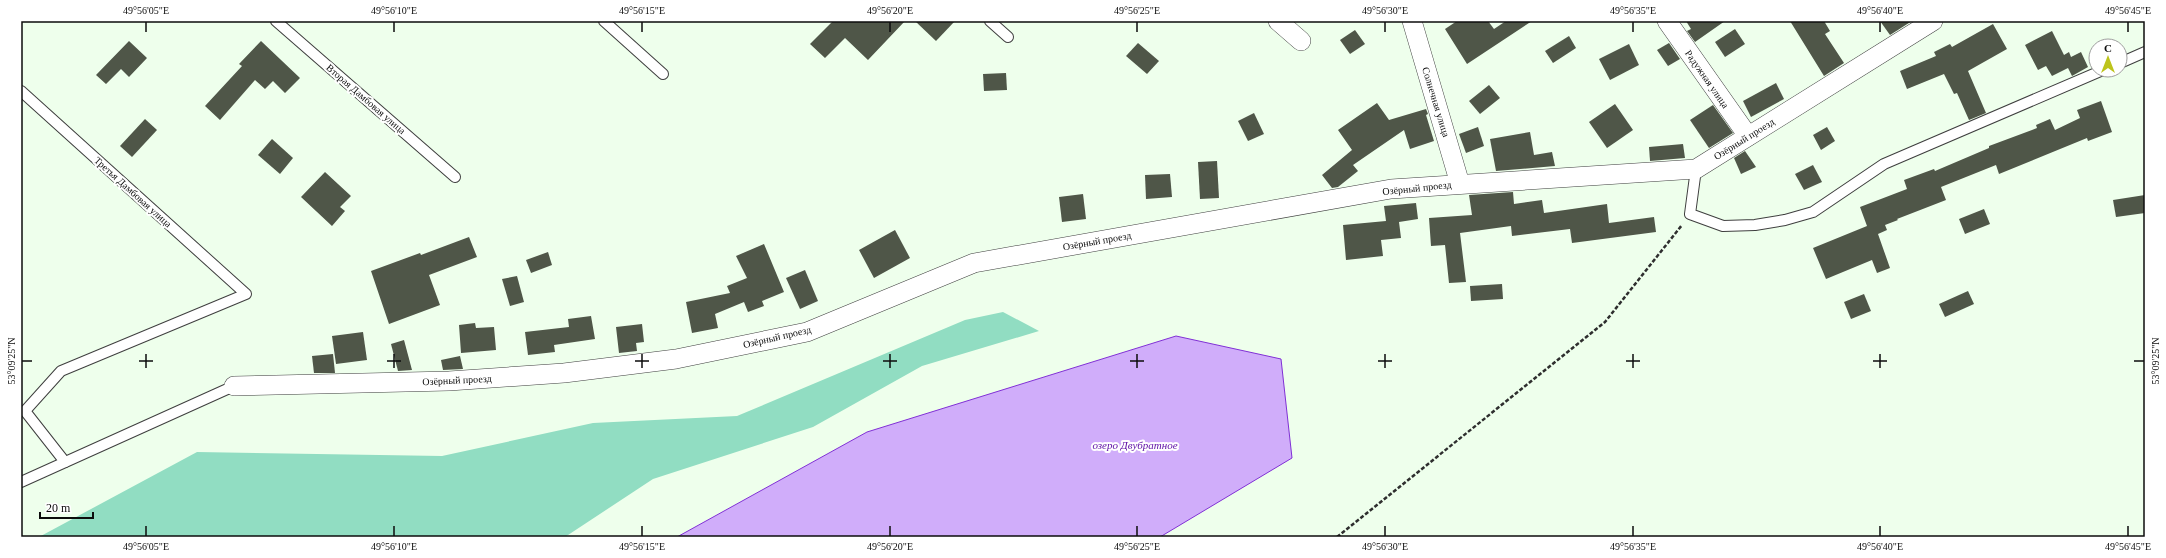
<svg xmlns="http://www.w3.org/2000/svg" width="2166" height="558" viewBox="0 0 2166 558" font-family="Georgia,serif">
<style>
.forest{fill:#91ddc2}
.water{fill:#d0adfa;stroke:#8030d5}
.building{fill:#4f5648}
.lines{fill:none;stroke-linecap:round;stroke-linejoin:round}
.lane-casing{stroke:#3f3f3f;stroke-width:12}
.street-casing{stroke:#3f3f3f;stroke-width:20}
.path{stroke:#2e2e2e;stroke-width:2.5;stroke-dasharray:4 2;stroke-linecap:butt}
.lane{stroke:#fff;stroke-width:10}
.street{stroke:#fff;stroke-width:19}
.ticks{fill:none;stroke:#0c0c0c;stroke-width:1.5}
.labels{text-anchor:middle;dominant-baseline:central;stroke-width:4;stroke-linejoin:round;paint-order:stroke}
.street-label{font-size:10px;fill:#0c0c0c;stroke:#fff}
.water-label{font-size:11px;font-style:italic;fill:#5e0fa5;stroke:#fff}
.neatline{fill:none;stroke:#0c0c0c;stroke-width:1.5}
.ticks-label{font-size:10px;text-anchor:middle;fill:#0c0c0c}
</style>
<rect width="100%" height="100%" fill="#eeffec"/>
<path class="forest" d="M1003 312 1039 331 922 366 813 427 653 479 565 537H39L197 452 442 456 593 423 737 416 965 320Z"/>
<path class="water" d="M1176 336 1281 359 1292 458 1160 537H677L867 432Z"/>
<g class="building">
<path d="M833 21H905L868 60 845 38 825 58 810 44Z"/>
<path d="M915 21H955L936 41Z"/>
<path d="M1457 21H1488L1494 29 1506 21H1532L1467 64 1445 29Z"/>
<path d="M1686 21H1725L1695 42 1687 31 1691 29Z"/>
<path d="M1790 21H1824L1830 31 1825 34 1844 63 1824 76Z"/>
<path d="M1880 21H1912L1890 35Z"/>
<path d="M1993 24 2007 49 1968 71 1986 113 1969 120 1957 93 1954 94 1944 74 1907 89 1900 71 1936 56 1934 52 1950 44 1952 47Z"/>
<path d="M1735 29 1745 44 1725 57 1715 42Z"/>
<path d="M1355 30 1365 44 1350 54 1340 40Z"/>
<path d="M2052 31 2064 55 2069 52 2071 57 2081 52 2088 67 2072 76 2068 68 2052 76 2046 66 2038 70 2025 45Z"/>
<path d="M1569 36 1576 48 1553 63 1545 51Z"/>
<path d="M129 41 147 58 129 77 121 69 106 84 96 75Z"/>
<path d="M261 41 300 78 285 93 273 81 265 89 255 80 220 120 205 106 242 66 239 64Z"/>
<path d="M1138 43 1159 61 1147 74 1126 56Z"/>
<path d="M1669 43 1680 59 1668 66 1657 50Z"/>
<path d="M1629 44 1639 65 1610 80 1599 59Z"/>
<path d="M1006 73 1007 90 984 91 983 74Z"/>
<path d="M1776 83 1784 99 1751 117 1743 101Z"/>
<path d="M1489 85 1500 98 1480 114 1469 101Z"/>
<path d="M2101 101 2112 132 2088 141 2087 138 1999 174 1996 165 1941 187 1946 200 1897 219 1898 220 1885 225 1887 230 1878 234 1890 268 1877 273 1872 260 1826 279 1813 248 1867 226 1860 207 1907 189 1904 180 1934 169 1935 171 1989 148V146L2037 128 2036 125 2050 119 2055 130 2080 118 2077 110Z"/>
<path d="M1377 103 1389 120 1426 109 1428 114 1426 115 1434 141 1410 149 1404 130 1353 165 1358 171 1338 187 1332 188 1322 175 1352 150 1338 130Z"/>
<path d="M1615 104 1633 130 1607 148 1589 122Z"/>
<path d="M1713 105 1733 133 1709 148 1690 120Z"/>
<path d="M1254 113 1264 134 1248 141 1238 121Z"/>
<path d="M145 119 157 130 132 157 120 146Z"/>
<path d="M1478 127 1484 146 1466 153 1459 134Z"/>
<path d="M1827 127 1835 141 1821 150 1813 135Z"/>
<path d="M1530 132 1534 155 1552 152 1555 166 1496 171 1490 139Z"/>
<path d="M272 139 293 158 280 174 258 155Z"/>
<path d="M1683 144 1685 158 1650 161 1649 147Z"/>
<path d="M1745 151 1756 167 1741 174 1734 158Z"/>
<path d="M1217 161 1219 198 1200 199 1198 162Z"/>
<path d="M1813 165 1822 182 1804 190 1795 174Z"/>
<path d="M325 172 351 196 340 207 345 211 332 226 301 197Z"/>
<path d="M1170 174 1172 197 1146 199 1145 175Z"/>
<path d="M1513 192 1514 204 1542 200 1544 213 1607 204 1609 223 1654 217 1656 232 1572 243 1570 229 1512 236 1511 226 1460 233 1466 282 1449 283 1445 245 1431 246 1429 218 1472 215 1469 195Z"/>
<path d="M1083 194 1086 219 1062 222 1059 197Z"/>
<path d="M2145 195V213L2116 217 2113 200Z"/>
<path d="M1416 203 1418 219 1399 222 1401 238 1381 240 1383 256 1346 260 1343 225 1386 221 1384 206Z"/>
<path d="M1984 209 1990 224 1965 234 1959 219Z"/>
<path d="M895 230 910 258 874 278 859 250Z"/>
<path d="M469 237 477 257 429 275 440 305 389 324 371 271 420 253 421 255Z"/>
<path d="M764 244 784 292 762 301 764 306 748 312 744 302 715 314 718 328 692 333 686 302 730 293 727 286 747 278 736 256Z"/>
<path d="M548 252 552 265 531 273 526 260Z"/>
<path d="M805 270 818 301 800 309 786 278Z"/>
<path d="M517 276 524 302 510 306 502 279Z"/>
<path d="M1502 284 1503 299 1471 301 1470 286Z"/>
<path d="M1968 291 1974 304 1945 317 1939 304Z"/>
<path d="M1864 294 1871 311 1851 319 1844 302Z"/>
<path d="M591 316 595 339 554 345 555 352 528 355 525 332 569 327 568 319Z"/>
<path d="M475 323 476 328 494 327 496 350 461 353 459 325Z"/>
<path d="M642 324 644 342 636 343 637 351 619 353 616 327Z"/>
<path d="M363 332 367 360 336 364 332 336Z"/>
<path d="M404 340 412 370 398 371 391 344Z"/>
<path d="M333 354 335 373H314L312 356Z"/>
<path d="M460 356 463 369 443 370 441 360Z"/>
</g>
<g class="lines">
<g class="lane-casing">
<g id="lane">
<path d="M276 21 455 177"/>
<path d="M604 21 663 74"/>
<path d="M990 21 1008 37"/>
<path d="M2120 63 2145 52"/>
<path d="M21 91 246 294 61 371 25 411 65 462"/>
<path d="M1696 169 1690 214 1723 226 1755 225 1785 220 1813 212 1884 164 2103 70"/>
<path d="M21 482 234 386"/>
</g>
</g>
<g class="street-casing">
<g id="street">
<path d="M1278 21 1301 41"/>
<path d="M1412 21 1460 184"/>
<path d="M1667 21 1748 136"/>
<path d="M234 386 449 381 564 373 676 359 807 332 974 263 1391 189 1696 169 1933 21"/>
</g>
</g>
<path class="path" d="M1337 537 1605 322 1682 225"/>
<use href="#lane" class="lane"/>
<use href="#street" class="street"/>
</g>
<path class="ticks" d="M146 22V32M394 22V32M642 22V32M890 22V32M1137 22V32M1385 22V32M1633 22V32M1880 22V32M2128 22V32M146 354V368M394 354V368M642 354V368M890 354V368M1137 354V368M1385 354V368M1633 354V368M1880 354V368M22 361H32M139 361H153M387 361H401M635 361H649M883 361H897M1130 361H1144M1378 361H1392M1626 361H1640M1873 361H1887M2134 361H2144M146 526V536M394 526V536M642 526V536M890 526V536M1137 526V536M1385 526V536M1633 526V536M1880 526V536M2128 526V536"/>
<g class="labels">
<g class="street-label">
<text transform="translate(1707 79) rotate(55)">Радужная улица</text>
<text transform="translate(366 99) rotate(41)">Вторая Дамбовая улица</text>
<text transform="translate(1436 102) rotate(73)">Солнечная улица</text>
<text transform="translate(1744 139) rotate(-32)">Озёрный проезд</text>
<text transform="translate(1417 188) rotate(-6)">Озёрный проезд</text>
<text transform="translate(133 192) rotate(42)">Третья Дамбовая улица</text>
<text transform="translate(1097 241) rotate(-10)">Озёрный проезд</text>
<text transform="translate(777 337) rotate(-13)">Озёрный проезд</text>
<text transform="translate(457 380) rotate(-3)">Озёрный проезд</text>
</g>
<g class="water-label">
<text x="1135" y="445">озеро Двубратное</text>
</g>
</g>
<rect width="2166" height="558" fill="none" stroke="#ffffff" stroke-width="44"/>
<g transform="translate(2108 58)"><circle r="19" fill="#ffffff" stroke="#9e9e9e"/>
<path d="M0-3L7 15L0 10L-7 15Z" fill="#bdc41c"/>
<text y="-6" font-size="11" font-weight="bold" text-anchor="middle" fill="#0c0c0c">С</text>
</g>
<path d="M40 512v6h53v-6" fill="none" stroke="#0c0c0c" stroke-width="2"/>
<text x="46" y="512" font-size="12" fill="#0c0c0c" stroke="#ffffff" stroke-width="3" paint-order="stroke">20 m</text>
<rect x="22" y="22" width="2122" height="514" class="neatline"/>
<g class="ticks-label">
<text x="146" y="14">49°56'05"E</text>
<text x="394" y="14">49°56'10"E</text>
<text x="642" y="14">49°56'15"E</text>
<text x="890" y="14">49°56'20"E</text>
<text x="1137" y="14">49°56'25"E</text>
<text x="1385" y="14">49°56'30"E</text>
<text x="1633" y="14">49°56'35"E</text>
<text x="1880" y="14">49°56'40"E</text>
<text x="2128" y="14">49°56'45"E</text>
<text transform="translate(11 361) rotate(-90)" y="4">53°09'25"N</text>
<text transform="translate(2155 361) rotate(-90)" y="4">53°09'25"N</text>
<text x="146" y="550">49°56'05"E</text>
<text x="394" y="550">49°56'10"E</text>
<text x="642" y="550">49°56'15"E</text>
<text x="890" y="550">49°56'20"E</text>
<text x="1137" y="550">49°56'25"E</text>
<text x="1385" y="550">49°56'30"E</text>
<text x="1633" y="550">49°56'35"E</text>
<text x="1880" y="550">49°56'40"E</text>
<text x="2128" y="550">49°56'45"E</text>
</g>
</svg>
